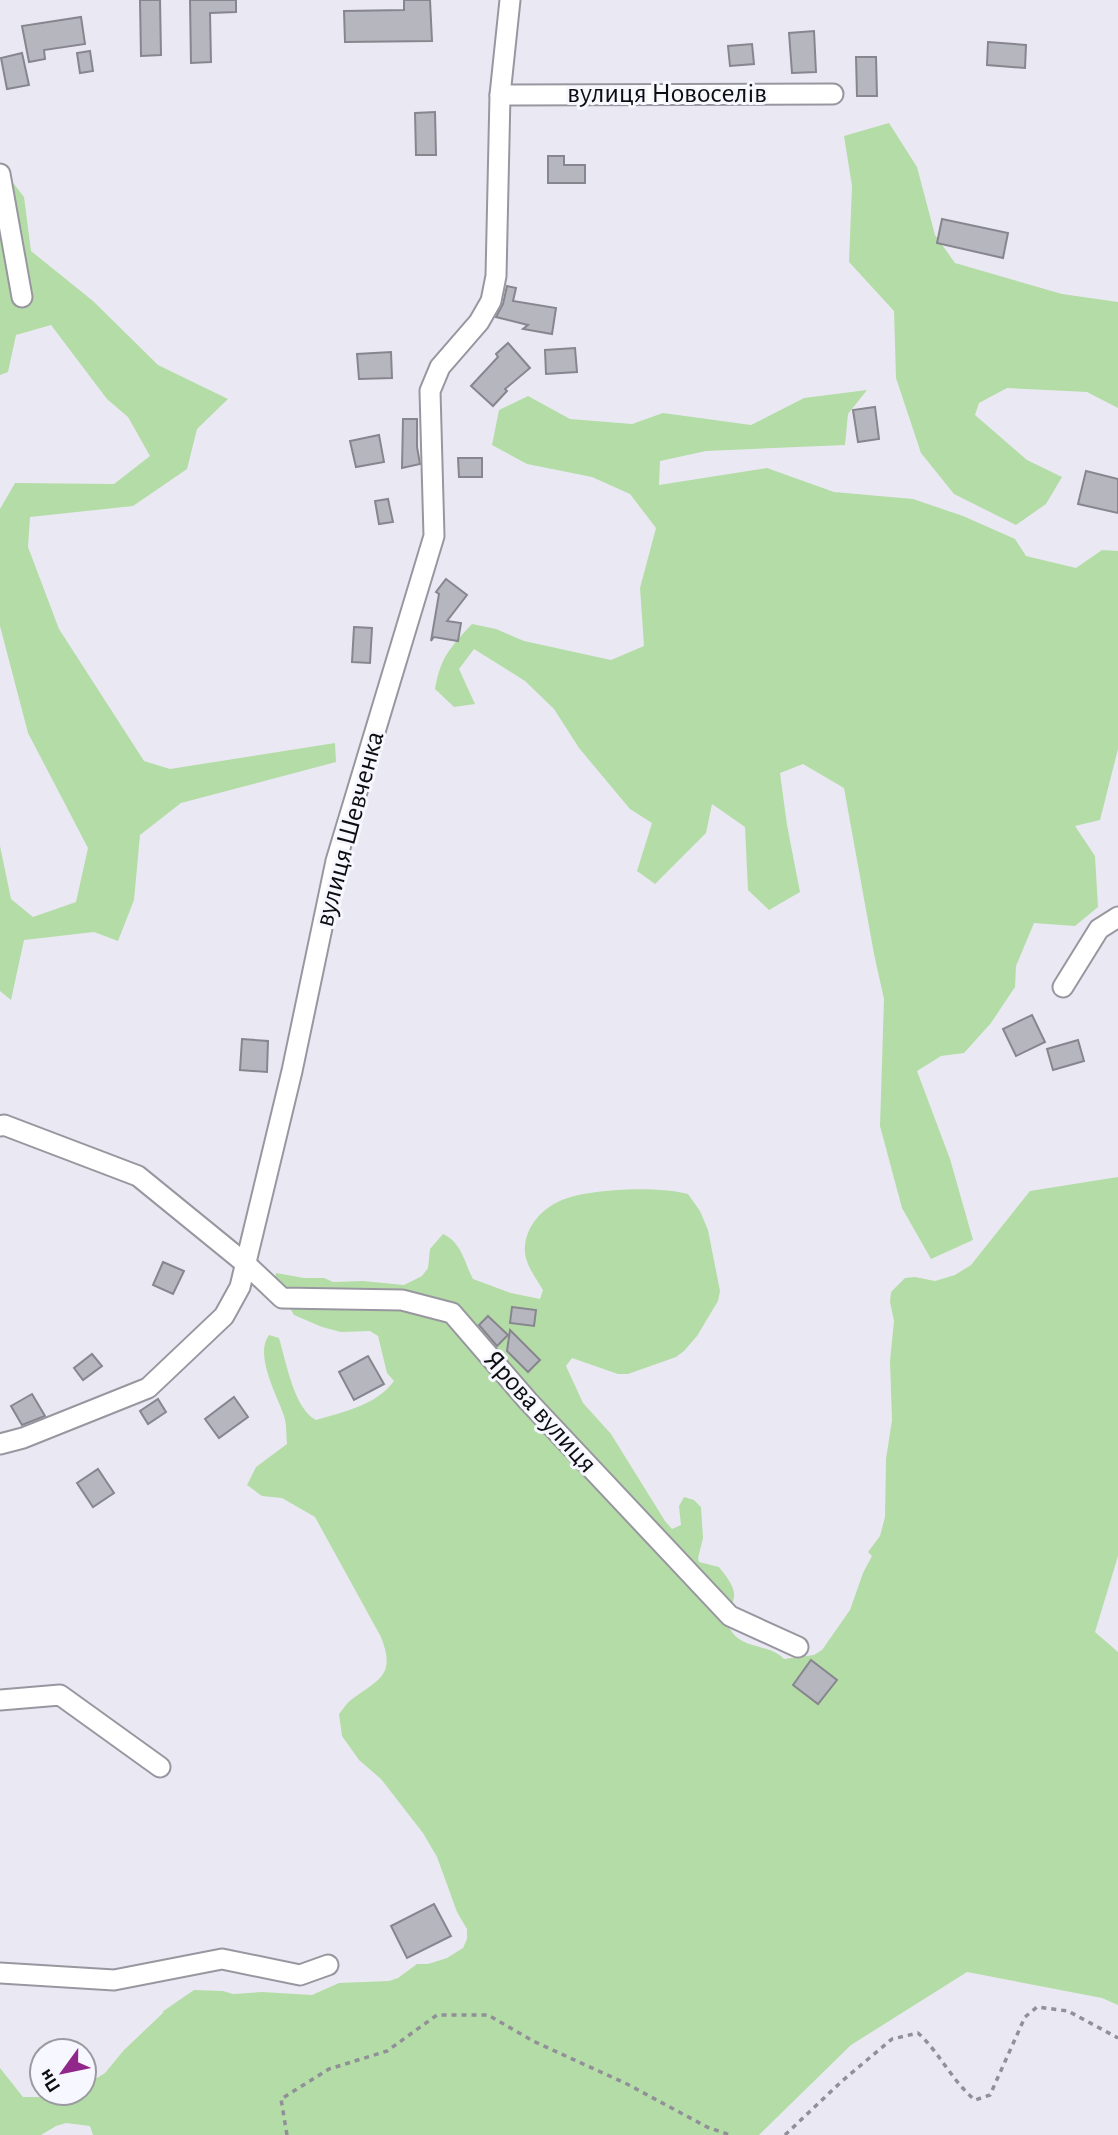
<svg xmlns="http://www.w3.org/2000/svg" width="1118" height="2135" viewBox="0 0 1118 2135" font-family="'Alegreya Sans',sans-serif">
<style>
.green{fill:#b4dca6}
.building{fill:#b6b6bf;stroke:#87868f;stroke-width:2}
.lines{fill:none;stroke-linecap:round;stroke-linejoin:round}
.minor-casing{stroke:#9897a0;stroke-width:23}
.path{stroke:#919098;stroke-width:3.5;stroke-dasharray:5 5;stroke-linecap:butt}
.minor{stroke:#fff;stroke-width:19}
.labels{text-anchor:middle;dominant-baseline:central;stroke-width:6;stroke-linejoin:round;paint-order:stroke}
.street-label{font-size:28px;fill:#0e0e11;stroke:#f7f7ff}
</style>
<rect width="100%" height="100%" fill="#eae9f3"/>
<g class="green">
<path d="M889 123 917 167 935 235 955 263 1062 294 1118 302V408L1087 392 1007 388 979 403 975 415 1027 460 1062 477 1046 504 1016 525 954 494 921 453 896 378 894 311 849 262 852 186 844 136Z"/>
<path d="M0 166 24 197 31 251 93 301 158 365 228 399 197 429 187 469 133 506 30 517 28 547 59 629 144 761 170 769 335 743 336 762 181 803 140 835 134 900 118 941 94 932 24 940 11 1000 0 991V846L11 899 33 917 76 902 88 848 28 733 0 626V509L15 483 114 484 150 456 128 417 107 399 51 325 16 335 8 372 0 375Z"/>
<path d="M867 390 848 414 845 445 706 451 660 461 659 485 767 468 834 492 913 499 963 516 1015 539 1026 556 1076 568 1102 550 1118 551V749L1100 820 1075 826 1095 856 1098 907 1075 926 1034 923 1016 966 1015 987 991 1023 964 1053 941 1056 917 1071 950 1159 973 1240 931 1259 902 1208 880 1126 884 999 874 954 844 788 803 764 780 773 787 825 800 892 769 910 748 890 745 827 712 804 706 833 655 884 637 871 652 823 630 809 579 748 554 709 525 681 474 649 459 669 475 704 454 707 435 689C441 656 450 648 472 624L496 629 524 641 611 660 644 646 640 588 656 528 630 494 592 477 527 464 492 445 499 410 528 396 570 419 632 424 663 413 751 425 804 398Z"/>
<path d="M1118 1177V1556L1095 1632 1118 1652V2005L1102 1998 967 1972 851 2045 759 2135H93L90 2126 66 2123 56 2126 41 2135H0V2068L23 2097H64L71 2093H84V2086L105 2073 124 2050 164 2012H162L194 1990 223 1991 233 1994 262 1992 312 1995 339 1983 389 1981 398 1978 417 1964H428L447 1958 463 1948 467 1939V1929L457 1912 437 1857 423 1833 381 1779 359 1760 342 1736 339 1714C344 1708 348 1701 355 1697 382 1678 395 1673 381 1637L315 1517 282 1498 262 1496 247 1485 256 1467 287 1444C286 1434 287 1425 284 1416 277 1395 254 1355 269 1335L279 1338C286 1361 294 1409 316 1420 343 1412 377 1405 394 1381L387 1373 378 1336 370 1331 341 1332 322 1327 294 1315 274 1282 276 1273 304 1278H324L333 1282 363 1281 404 1285 422 1276 428 1268 430 1249 443 1234C462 1243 464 1262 473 1279L511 1293 540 1299 543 1290C535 1277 523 1261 525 1246 527 1225 542 1209 560 1201 588 1188 659 1186 688 1194L700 1211 708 1230 720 1291 718 1301 697 1336 684 1351 676 1357 628 1374H618L572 1358 566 1366 583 1403 611 1434 665 1521 672 1529 681 1525 679 1506 684 1497 694 1500 701 1507 703 1538 698 1558 699 1562 719 1567C725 1575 735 1586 734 1596 733 1609 722 1620 732 1632 745 1650 771 1644 784 1659L814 1655 822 1650 850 1610 863 1573 872 1556 868 1552 880 1536 885 1517 886 1459 892 1420 890 1361 894 1321 890 1302 891 1292 905 1278 915 1277 935 1281 955 1275 971 1265 1030 1191Z"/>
</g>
<g class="building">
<path d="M140 0H160L161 55 141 56Z"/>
<path d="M190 0H236V12L210 13 211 62 191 63Z"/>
<path d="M404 0H430L432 41 345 42 344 11 404 10Z"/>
<path d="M81 17 85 44 44 50 45 59 29 62 22 26Z"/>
<path d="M814 31 816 72 792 73 789 33Z"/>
<path d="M988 42 1026 45 1025 68 987 65Z"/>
<path d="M752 44 754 64 730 66 728 46Z"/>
<path d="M90 51 93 71 80 73 77 53Z"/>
<path d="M22 53 29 85 7 89 1 58Z"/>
<path d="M856 57H876L877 96H857Z"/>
<path d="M435 112 436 155H416L415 113Z"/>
<path d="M548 156H564V165H585V183H548Z"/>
<path d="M942 219 1008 233 1003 258 937 243Z"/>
<path d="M507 286 516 288 513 301 556 308 552 334 523 329 528 325 496 317 503 304Z"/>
<path d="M508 343 530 368 505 389 507 391 493 406 471 386 498 357 496 354Z"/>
<path d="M575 348 577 372 546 374 545 350Z"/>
<path d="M391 352 392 378 359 379 357 354Z"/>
<path d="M875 407 879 439 858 442 853 410Z"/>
<path d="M403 419H417V447L420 464 402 468Z"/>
<path d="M379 435 384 462 356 467 350 441Z"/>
<path d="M458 458H482V477H459Z"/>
<path d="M1086 471 1118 479V513L1078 504Z"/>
<path d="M388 499 393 522 379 524 375 501Z"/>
<path d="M446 579 467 595 447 621 461 623 458 641 434 637 431 641 439 594 436 592Z"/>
<path d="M354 627 372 628 370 663 352 662Z"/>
<path d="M1032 1015 1045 1042 1016 1056 1003 1029Z"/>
<path d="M242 1039 268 1041 267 1072 240 1070Z"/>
<path d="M1078 1040 1084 1061 1053 1070 1047 1049Z"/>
<path d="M163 1262 184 1271 173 1294 153 1285Z"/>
<path d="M512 1307 536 1310 534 1326 510 1323Z"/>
<path d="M488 1316 508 1335 497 1346 479 1325Z"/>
<path d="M510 1330 540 1360 528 1372 507 1351Z"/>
<path d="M92 1354 102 1366 83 1380 74 1368Z"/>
<path d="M368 1356 384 1384 354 1400 339 1372Z"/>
<path d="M32 1394 45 1416 22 1425 11 1406Z"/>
<path d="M234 1397 248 1417 219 1438 205 1419Z"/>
<path d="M158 1399 166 1412 148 1424 140 1411Z"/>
<path d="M98 1469 114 1493 93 1507 77 1483Z"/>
<path d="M811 1660 837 1680 818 1704 793 1685Z"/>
<path d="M434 1904 451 1936 407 1958 391 1926Z"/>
</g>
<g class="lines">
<g class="minor-casing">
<g id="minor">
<path d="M500 95 833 94"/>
<path d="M0 174 22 297"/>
<path d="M1063 987 1099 929 1118 917"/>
<path d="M0 1126 4 1125 138 1176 246 1264 282 1298 402 1300 452 1313 528 1401 730 1616 798 1647"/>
<path d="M0 1444 23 1438 148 1388 224 1316 240 1287 292 1071 336 861 434 536 430 391 440 367 479 322 491 301 496 276 500 95 510 0"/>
<path d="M0 1700 60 1695 160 1767"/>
<path d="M0 1973 114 1980 222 1959 300 1975 328 1965"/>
</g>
</g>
<g class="path">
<path d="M287 2135 281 2099 329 2069 387 2051 437 2015H488L533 2041 627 2084 707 2127 730 2135"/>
<path d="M785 2135 842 2081 892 2039 918 2033C940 2053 952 2081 975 2100L990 2095 1025 2017 1037 2007 1068 2011 1118 2038"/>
</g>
<use href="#minor" class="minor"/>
</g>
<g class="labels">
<g class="street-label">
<text x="667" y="94">вулиця Новоселів</text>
<text transform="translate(350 829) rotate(-75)">вулиця Шевченка</text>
<text transform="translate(540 1412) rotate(48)">Ярова вулиця</text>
</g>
</g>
<g transform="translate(63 2072) rotate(237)"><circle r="33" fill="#f7f7ff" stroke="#9a9aa0" stroke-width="2"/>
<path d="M0-5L12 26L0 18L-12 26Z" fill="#91278a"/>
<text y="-10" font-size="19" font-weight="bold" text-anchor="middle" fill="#0e0e11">Пн</text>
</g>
</svg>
